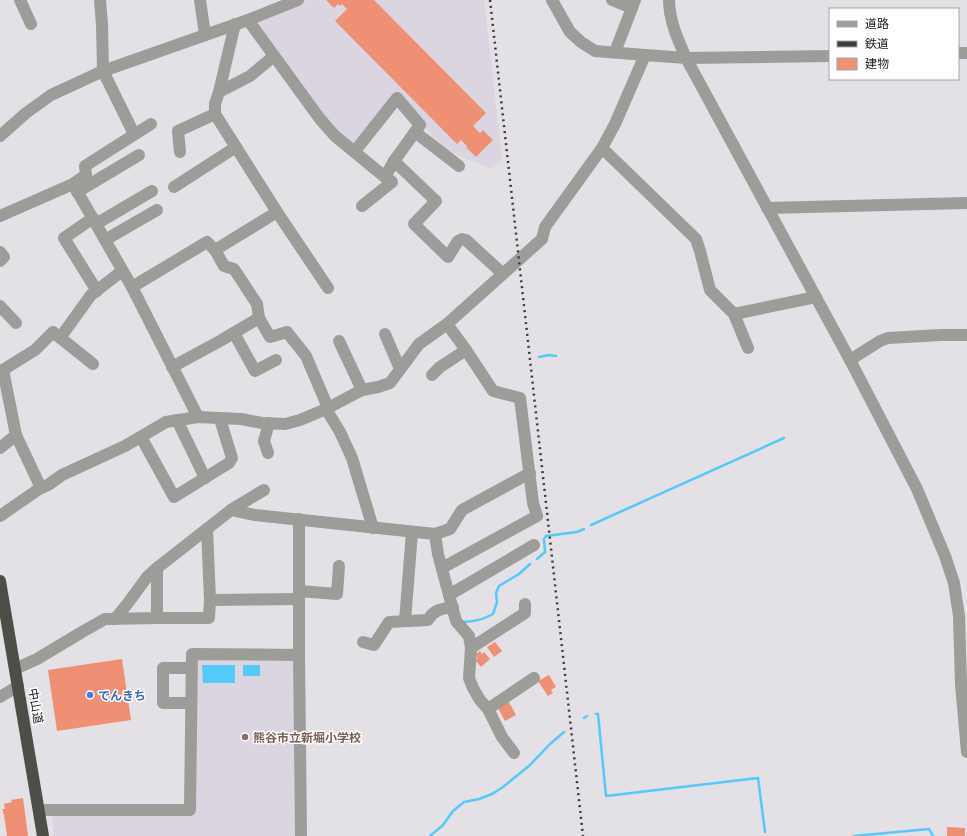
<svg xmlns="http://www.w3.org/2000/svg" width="967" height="836" viewBox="0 0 967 836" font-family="Lato,'Noto Sans JP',sans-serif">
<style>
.built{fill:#dbd4e1}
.water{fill:#54caf9}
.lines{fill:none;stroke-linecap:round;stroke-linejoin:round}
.stream{stroke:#54caf9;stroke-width:2.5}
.building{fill:#ef8f74}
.minor{stroke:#9c9c99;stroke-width:12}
.highway{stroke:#4e4e49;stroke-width:12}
.rail{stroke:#3c3b3e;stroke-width:2.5;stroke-dasharray:2 4;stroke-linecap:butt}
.shop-dot{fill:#3f7fe0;stroke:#fff;stroke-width:1.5}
.education-dot{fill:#8d6e63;stroke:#fff;stroke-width:1.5}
.labels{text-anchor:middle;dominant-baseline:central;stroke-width:3;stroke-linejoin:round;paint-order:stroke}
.shop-label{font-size:12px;font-weight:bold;fill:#366cbe;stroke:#fff;text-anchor:start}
.street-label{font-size:12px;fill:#1b1a1c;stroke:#fff}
.education-label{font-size:12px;font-weight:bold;fill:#785e54;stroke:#fff;text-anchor:start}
</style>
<rect width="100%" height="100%" fill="#e3e0e6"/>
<g class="built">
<path d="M308 0H484L502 159 491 169 439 147 424 125 398 94 354 147 338 134 253 20Z"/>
<path d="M198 659 293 660 295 836H54L52 815H193Z"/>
</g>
<g class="water">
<path d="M202 665H235V683H203Z"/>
<rect x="243" y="665" width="17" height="11"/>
</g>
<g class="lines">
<g class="stream">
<path d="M539 357 549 355 556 356"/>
<path d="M591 525 784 438"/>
<path d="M537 559 545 552 544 539 546 536 577 532 584 529"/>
<path d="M463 622C476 621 482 620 493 614L497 602 496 593 499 586 519 574 530 564"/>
<path d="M596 714H598L606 796 758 778 765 832"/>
<path d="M584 718 587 716"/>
<path d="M430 836 443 825 453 811 464 802 479 799 492 794 503 787 530 765 550 744 564 732"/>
<path d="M854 836 929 829 933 836"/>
</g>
</g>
<g class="building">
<path d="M326 0H374L486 113 473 126 480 133 483 130 493 140 476 157 466 147 467 146 461 140 457 144 335 21 347 9 342 4 340 6 338 4 334 8Z"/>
<path d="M495 642 502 651 494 657 487 647Z"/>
<path d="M480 651 482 654 484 652 490 659 481 667 475 660 478 658 475 655Z"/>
<path d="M122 659 131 720 57 731 48 670Z"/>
<path d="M549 675 556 687 551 690 553 693 548 696 538 681Z"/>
<path d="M509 702 516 715 505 721 498 708Z"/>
<path d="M23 798 28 836H7L4 815 2 809H5L4 804 12 802 11 800Z"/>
<path d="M947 827 965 828V836H947Z"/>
</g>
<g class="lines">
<g class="minor">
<path d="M20 0 31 24"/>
<path d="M100 0 102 25 103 71 134 134"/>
<path d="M200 0 205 35"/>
<path d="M552 0 570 32 581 42 595 51 645 55 686 58 830 56"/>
<path d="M612 0 632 8"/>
<path d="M669 0C669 20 678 40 686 58L850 360 917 489 945 556 954 583 959 616 961 684 967 752"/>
<path d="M248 20 320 119 335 136 385 177 394 161 436 201 414 224 448 257 458 241 462 239 466 240 502 273"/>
<path d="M615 52 635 0"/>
<path d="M958 53H967"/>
<path d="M274 56 250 76 219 92 215 104V114L277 212 328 288"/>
<path d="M219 92 235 24"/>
<path d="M415 132 459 166"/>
<path d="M0 136 26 113 51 95 103 71 248 20 298 0"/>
<path d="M602 148 696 239 700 251 710 290 734 314 748 348"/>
<path d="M355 151 397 98 420 125 394 161"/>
<path d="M180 152 178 131 215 114"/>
<path d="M73 184 86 175 85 166 151 124"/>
<path d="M174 187 236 147"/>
<path d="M77 192 139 155"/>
<path d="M362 206 392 182 385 177"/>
<path d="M767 208 967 203"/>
<path d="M0 216 73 184 132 287 198 417"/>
<path d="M93 218 64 238 97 291"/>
<path d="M96 224 152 191"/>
<path d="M105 240 157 210"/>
<path d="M215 250 224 266 234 269 257 304 259 318 270 337 287 332 306 356 326 403V409L340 432 352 458 373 528"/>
<path d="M0 252 4 257 0 261"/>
<path d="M132 287 207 242 215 250 277 212"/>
<path d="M0 306 16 323"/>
<path d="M734 314 816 297"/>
<path d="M234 333 255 371 276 360"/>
<path d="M385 334 400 369"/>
<path d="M60 338 91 295 122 271"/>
<path d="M339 341 362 390"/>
<path d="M850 360 880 341 888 338 941 335H967"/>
<path d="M172 367 220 341 259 318"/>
<path d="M0 371 3 370 35 350 53 332 93 364"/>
<path d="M432 375 440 367 466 350"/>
<path d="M177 420 205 478"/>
<path d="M16 435 41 488"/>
<path d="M141 437 174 497 229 463 232 458 220 419"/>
<path d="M0 448 16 435 3 370"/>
<path d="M268 453 264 441 269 423"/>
<path d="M231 510 264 490"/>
<path d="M0 516 39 489 48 485 62 475 125 446 166 422 198 417 241 419 262 423 285 424 300 420 326 409 362 390 378 387 390 383 419 344 447 324 542 239 545 227 602 148 615 124 645 55"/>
<path d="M299 519V655L301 836"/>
<path d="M435 534 438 554 456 621 469 636 471 648 469 678 473 688 480 700 488 709 502 737 514 753"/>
<path d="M442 568 537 516 533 503 520 398 493 391 466 350 447 324"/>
<path d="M299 591 337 594 339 566"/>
<path d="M449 595 534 545"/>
<path d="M210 600 299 599"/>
<path d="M157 618H209L210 600 207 529"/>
<path d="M115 619 128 603 147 577 157 568 231 510 240 512 255 515 435 534 450 529 462 510 530 473"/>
<path d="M405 621 412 532"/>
<path d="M363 642 374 645 389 622 428 620C434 609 442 609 453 607"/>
<path d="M471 648 525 613V604"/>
<path d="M15 669 37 659 82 632 105 619 157 618V568"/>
<path d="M0 697 18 686"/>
<path d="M191 703H163V668H191"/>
<path d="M488 709 534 678"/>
<path d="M39 810H190L192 654 299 655"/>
</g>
<path class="highway" d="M0 581 43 836"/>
<path class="rail" d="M490 0 583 836"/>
</g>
<circle class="shop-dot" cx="90" cy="695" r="4"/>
<circle class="education-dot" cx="245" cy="737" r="4"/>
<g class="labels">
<g class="shop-label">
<text x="98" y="695">でんきち</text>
</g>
<g class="street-label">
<text transform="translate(36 706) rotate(80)">中山道</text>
</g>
<g class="education-label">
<text x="253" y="737">熊谷市立新堀小学校</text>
</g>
</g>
<rect x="829" y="8" width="130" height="72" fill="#ffffff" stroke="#a4a3a4"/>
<rect x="837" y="21" width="20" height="6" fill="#9c9c99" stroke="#a4a3a4"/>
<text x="865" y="28" font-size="12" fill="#1b1a1c">道路</text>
<rect x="837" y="41" width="20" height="6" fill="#3c3b3e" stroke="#a4a3a4"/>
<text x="865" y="48" font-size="12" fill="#1b1a1c">鉄道</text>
<rect x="837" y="58" width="20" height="12" fill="#ef8f74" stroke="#a4a3a4"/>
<text x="865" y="68" font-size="12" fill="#1b1a1c">建物</text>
</svg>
